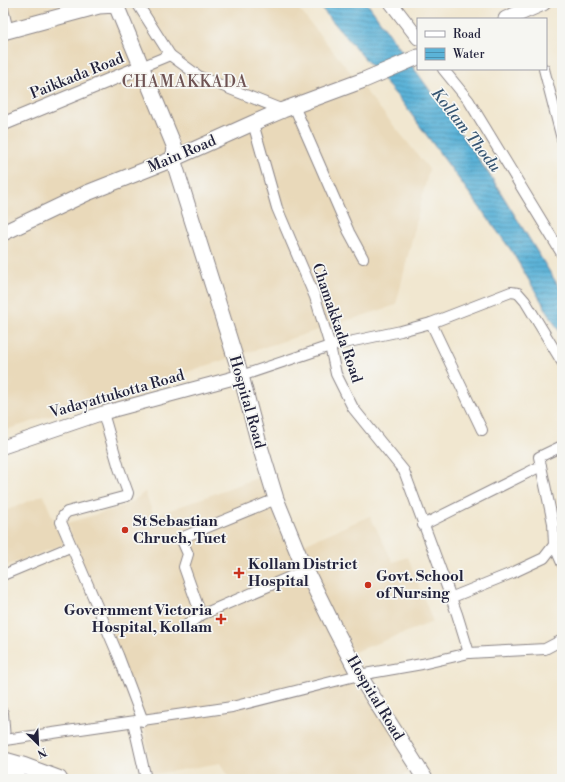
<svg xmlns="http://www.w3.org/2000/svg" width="565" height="782" viewBox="0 0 565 782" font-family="'Libre Bodoni',serif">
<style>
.built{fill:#e9d9ba}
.water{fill:url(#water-rules);stroke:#3e6a8a}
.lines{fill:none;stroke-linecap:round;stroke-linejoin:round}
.minor-casing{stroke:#8a8486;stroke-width:12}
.tertiary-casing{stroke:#8a8486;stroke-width:15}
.secondary-casing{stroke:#8a8486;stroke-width:17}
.primary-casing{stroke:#8a8486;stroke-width:18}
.minor{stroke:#fff;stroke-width:10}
.tertiary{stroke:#fff;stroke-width:13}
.secondary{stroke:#fff;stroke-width:15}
.primary{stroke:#fff;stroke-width:16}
.poi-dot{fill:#c8321e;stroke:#f6f6f2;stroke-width:1.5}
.labels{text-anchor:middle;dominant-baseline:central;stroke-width:3.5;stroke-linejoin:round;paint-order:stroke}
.street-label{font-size:15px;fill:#22223b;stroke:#f6f6f2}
.poi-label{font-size:15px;font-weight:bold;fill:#22223b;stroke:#f6f6f2;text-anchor:start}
.neighbourhood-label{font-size:16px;letter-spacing:1px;fill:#6e5353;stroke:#f6f6f2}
.water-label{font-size:16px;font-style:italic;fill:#365572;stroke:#f6f6f2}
</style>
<defs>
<pattern id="water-rules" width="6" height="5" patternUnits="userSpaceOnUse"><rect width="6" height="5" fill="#5bb3d8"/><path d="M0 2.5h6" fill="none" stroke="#4b91b0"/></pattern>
</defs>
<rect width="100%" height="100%" fill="#f6f6f2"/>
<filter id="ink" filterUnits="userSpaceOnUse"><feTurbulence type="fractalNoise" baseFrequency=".025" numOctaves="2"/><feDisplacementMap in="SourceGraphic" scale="8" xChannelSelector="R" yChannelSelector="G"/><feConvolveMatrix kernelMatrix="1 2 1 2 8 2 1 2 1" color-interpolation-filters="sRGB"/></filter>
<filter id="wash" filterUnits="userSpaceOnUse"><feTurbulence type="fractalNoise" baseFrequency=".012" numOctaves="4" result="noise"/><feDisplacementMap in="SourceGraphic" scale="16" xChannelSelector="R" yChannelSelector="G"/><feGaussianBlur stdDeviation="0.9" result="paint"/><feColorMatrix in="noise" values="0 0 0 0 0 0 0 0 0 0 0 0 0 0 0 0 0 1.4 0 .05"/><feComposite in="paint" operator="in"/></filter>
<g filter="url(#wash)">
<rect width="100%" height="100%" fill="#f1e7d0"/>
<g class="built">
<path d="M3 3H294L429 169 396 305 3 431Z"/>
<path d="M262 476 299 546 370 516 393 562 408 557 433 622 354 652 415 770 396 779H230L220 763 151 775 143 716 67 523 114 509 132 502 145 492 154 516Z"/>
<path d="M43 495 64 544 3 567V512Z"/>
</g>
<path class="water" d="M317 3H367L449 117 493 180 562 292V336L511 250 403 103Z"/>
</g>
<g filter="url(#ink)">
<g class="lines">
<g class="minor-casing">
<g id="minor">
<path d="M137 3 170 55 200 77 283 110"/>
<path d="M3 9 8 31"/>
<path d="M141 67 170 55"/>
<path d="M443 69 469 101 562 254"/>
<path d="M544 69 562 139"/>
<path d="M294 106 349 232 363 258"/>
<path d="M253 123 277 208 315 297 330 346 336 374 353 408 404 471 457 614 469 653"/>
<path d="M431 323 482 430"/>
<path d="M241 376 330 346 401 331 431 323 511 292 518 293 525 301 562 362"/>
<path d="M103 413 119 468 128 493 127 496 67 512 63 516 61 522 118 655 143 721"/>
<path d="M541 466 553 523 554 545 562 563"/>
<path d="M423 525 541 466 539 457 562 446"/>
<path d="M3 575 70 547"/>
<path d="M450 598 512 573 544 558 554 545"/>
<path d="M201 615 306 570"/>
<path d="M184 627 201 615 184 567 188 554 181 538 276 499"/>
<path d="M3 713 5 740"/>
<path d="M133 722 146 779"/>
<path d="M3 742 5 740 232 707 359 675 422 664 469 653 545 649 562 640"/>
</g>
</g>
<g class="tertiary-casing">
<g id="tertiary">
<path d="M391 3 418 38"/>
<path d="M3 124 141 67"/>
<path d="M3 447 103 413 241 376"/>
</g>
</g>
<g class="secondary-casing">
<g id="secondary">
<path d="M506 19 543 3"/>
<path d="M3 32 99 6 116 5 175 148 173 159 241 376 258 440 276 499 300 558 334 627 359 675 425 779"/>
<path d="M3 233 87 193 173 159 253 123 283 110 364 80 418 57"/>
</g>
</g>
<g class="primary-casing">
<g id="primary">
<path d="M3 760 24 766 59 779"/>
<path d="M3 775 18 779"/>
</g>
</g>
<use href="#minor" class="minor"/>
<use href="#tertiary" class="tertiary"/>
<use href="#secondary" class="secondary"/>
<use href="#primary" class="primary"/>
</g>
</g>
<g class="poi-dot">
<circle cx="125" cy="530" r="4"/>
<path d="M237 567h4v4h4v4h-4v4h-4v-4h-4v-4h4z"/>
<circle cx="368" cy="585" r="4"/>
<path d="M219 613h4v4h4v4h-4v4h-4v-4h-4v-4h4z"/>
</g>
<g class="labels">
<g class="street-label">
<text transform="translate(77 76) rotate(-22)">Paikkada Road</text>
<text transform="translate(182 154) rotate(-23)">Main Road</text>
<text transform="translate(337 323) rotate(71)">Chamakkada Road</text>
<text transform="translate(117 394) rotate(-16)">Vadayattukotta Road</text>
<text transform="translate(247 402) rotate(74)">Hospital Road</text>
<text transform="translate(375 698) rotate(59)">Hospital Road</text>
</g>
<g class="poi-label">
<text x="133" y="521">St Sebastian<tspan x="133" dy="17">Chruch, Tuet</tspan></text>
<text x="248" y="564">Kollam District<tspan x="248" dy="17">Hospital</tspan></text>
<text x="376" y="576">Govt. School<tspan x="376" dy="17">of Nursing</tspan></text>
<text x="212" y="610" text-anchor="end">Government Victoria<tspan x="212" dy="17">Hospital, Kollam</tspan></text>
</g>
<g class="neighbourhood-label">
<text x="185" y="82">CHAMAKKADA</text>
</g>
<g class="water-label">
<text transform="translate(466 130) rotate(52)">Kollam Thodu</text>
</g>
</g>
<rect width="565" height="782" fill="none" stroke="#f6f6f2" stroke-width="16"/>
<rect x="417" y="18" width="130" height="52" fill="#f6f6f2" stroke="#a1a1a9"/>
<rect x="425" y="31" width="20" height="6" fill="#ffffff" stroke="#a1a1a9"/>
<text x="453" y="38" font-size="12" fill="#22223b">Road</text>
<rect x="425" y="48" width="20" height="12" fill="url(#water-rules)" stroke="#a1a1a9"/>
<text x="453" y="58" font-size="12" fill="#22223b">Water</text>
<g transform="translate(38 744) rotate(156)" stroke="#f6f6f2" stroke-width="3" paint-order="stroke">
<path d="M0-3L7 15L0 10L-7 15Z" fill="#22223b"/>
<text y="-6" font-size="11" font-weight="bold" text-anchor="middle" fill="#22223b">N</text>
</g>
</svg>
